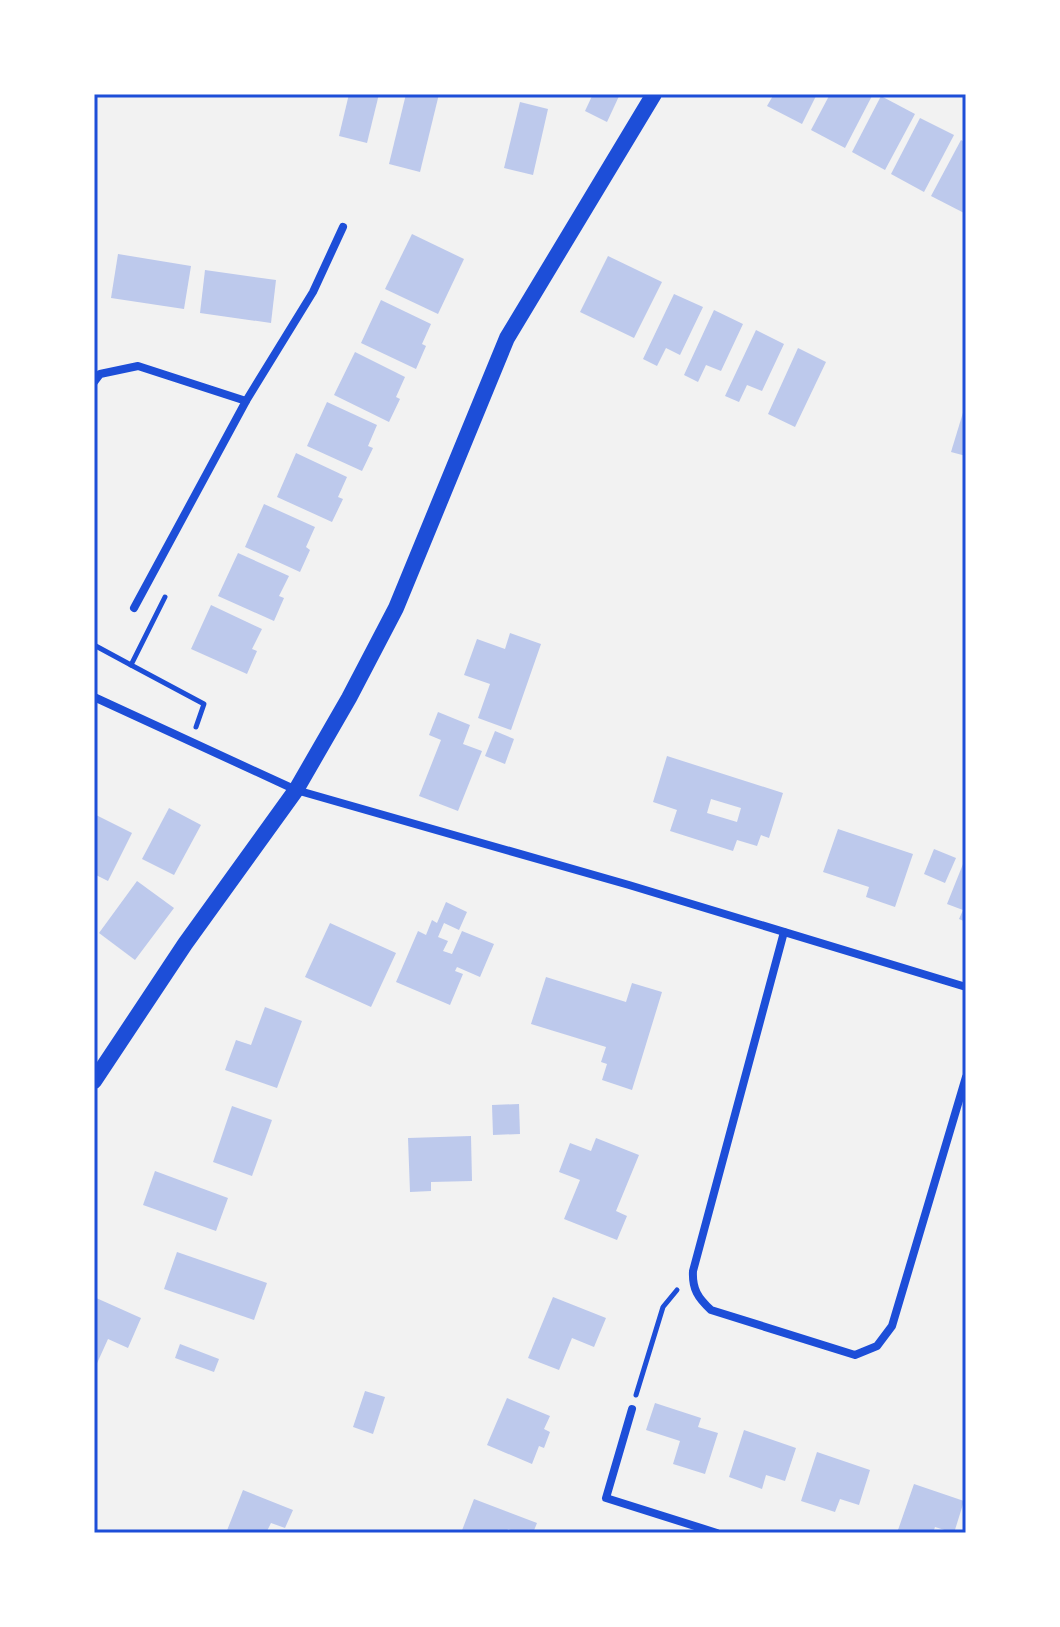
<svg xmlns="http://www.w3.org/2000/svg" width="1060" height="1627" viewBox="0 0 1060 1627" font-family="'Work Sans',sans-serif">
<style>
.building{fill:#bdc9ec;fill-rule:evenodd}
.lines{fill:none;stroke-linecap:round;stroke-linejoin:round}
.path{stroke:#1d4ed8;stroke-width:5}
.minor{stroke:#1d4ed8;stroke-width:8}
.secondary{stroke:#1d4ed8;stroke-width:16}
.neatline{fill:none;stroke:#1d4ed8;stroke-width:3}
</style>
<rect width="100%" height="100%" fill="#f2f2f2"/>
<g class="building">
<path d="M349 94H379L367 143 339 136Z"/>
<path d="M406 94H439L420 172 389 164Z"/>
<path d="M593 94H620L607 122 585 111Z"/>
<path d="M774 94H817L802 124 767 106Z"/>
<path d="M830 94H873L845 148 811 130Z"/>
<path d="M881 96 915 114 885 170 852 152Z"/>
<path d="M520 102 548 109 533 175 504 168Z"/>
<path d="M920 118 954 135 924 192 891 174Z"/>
<path d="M961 140 966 143V214L931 196Z"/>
<path d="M412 234 464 259 438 314 385 289Z"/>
<path d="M118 254 191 266 184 309 111 298Z"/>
<path d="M608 256 662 282 634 338 580 312Z"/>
<path d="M205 270 276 280 271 323 200 313Z"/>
<path d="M674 294 703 307 680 355 666 348 657 366 643 359Z"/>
<path d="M381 300 431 324 422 344 426 346 416 369 361 343Z"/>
<path d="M714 310 743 324 721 371 706 365 698 382 684 375Z"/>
<path d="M756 330 784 344 762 391 747 385 739 402 725 396Z"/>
<path d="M798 348 826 362 795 427 768 414Z"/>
<path d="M355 352 405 377 396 397 400 399 389 422 334 395Z"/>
<path d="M327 402 377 425 368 446 373 448 362 471 307 446Z"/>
<path d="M965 406 966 407V456L951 452Z"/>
<path d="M296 453 347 477 338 497 343 499 332 522 277 497Z"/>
<path d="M264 504 315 527 306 547 310 550 300 572 245 547Z"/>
<path d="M238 553 289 576 279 596 284 598 274 621 218 596Z"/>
<path d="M211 605 262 629 252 649 257 651 247 674 191 649Z"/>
<path d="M510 633 541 644 511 730 478 718 490 684 464 675 477 639 505 649Z"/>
<path d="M438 712 470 725 463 744 482 751 458 811 419 796 441 740 429 735Z"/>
<path d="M495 731 514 739 505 764 485 756Z"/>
<path d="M667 756 783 793 769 838 761 835 757 846 737 840 733 851 670 831 677 810 653 802ZM711 799 741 808 737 822 707 813Z"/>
<path d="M169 808 201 825 174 875 142 859Z"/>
<path d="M94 814 132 833 108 881 94 874Z"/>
<path d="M838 829 913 854 895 907 866 897 869 887 823 872Z"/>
<path d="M934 849 956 858 945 883 924 874Z"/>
<path d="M963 864 966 865V922L959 919 963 910 947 904Z"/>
<path d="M137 881 174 908 135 960 99 933Z"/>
<path d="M446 902 467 912 459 930 444 923 438 937 448 941 443 951 452 954 462 931 494 944 480 977 457 967 455 971 463 974 450 1005 396 982 418 931 426 935 432 920 437 923Z"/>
<path d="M330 923 396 953 371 1007 305 977Z"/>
<path d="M546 977 626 1002 632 983 662 992 632 1090 602 1080 607 1064 601 1062 606 1047 531 1024Z"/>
<path d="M265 1007 302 1021 277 1088 225 1070 236 1040 251 1045Z"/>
<path d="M519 1104 520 1134 493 1135 492 1105Z"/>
<path d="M232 1106 272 1120 252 1176 213 1162Z"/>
<path d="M471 1136 472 1181 431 1182V1191L410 1192 408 1138Z"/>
<path d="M596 1138 639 1155 616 1211 627 1216 617 1240 564 1219 580 1180 559 1172 570 1143 591 1151Z"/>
<path d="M155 1171 228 1198 216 1231 143 1205Z"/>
<path d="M177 1252 267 1283 254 1320 164 1289Z"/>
<path d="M94 1297 141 1318 128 1348 108 1339 94 1370Z"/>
<path d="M553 1297 606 1318 594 1347 572 1338 559 1370 528 1358Z"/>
<path d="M180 1344 219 1359 214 1372 175 1358Z"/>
<path d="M365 1391 385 1397 373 1434 353 1427Z"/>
<path d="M507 1398 550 1416 544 1429 550 1432 544 1448 539 1446 532 1464 487 1445Z"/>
<path d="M655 1403 701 1418 698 1427 718 1433 705 1474 673 1464 680 1441 646 1430Z"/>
<path d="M744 1430 796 1448 785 1481 766 1475 762 1489 729 1477Z"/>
<path d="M817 1452 870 1470 859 1505 840 1499 835 1512 801 1501Z"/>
<path d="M914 1484 964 1501 954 1533 935 1527 933 1533H907L898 1530Z"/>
<path d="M243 1490 293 1510 285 1528 271 1523 266 1533H226Z"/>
<path d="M474 1499 537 1523 533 1533H519L508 1529 506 1533H461Z"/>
</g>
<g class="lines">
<g class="path">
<path d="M165 597 131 665 204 704 196 727"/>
<path d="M94 645 131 665"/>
<path d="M636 1395 663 1307 677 1290"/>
</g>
<g class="minor">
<path d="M94 382 100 374 138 366 246 401"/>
<path d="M134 608 246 401 313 292 343 227"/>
<path d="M94 697 296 790 629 885 966 987"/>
<path d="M784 932 693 1271C692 1289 698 1298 711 1310L855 1355 877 1346 892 1326 966 1077"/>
<path d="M632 1409 606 1498 717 1533"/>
</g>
<path class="secondary" d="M94 1081 185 944 296 790 349 698 396 608 507 338 654 94"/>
</g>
<rect width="1060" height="1627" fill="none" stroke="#ffffff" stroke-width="192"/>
<rect x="96" y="96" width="868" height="1435" class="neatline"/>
</svg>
